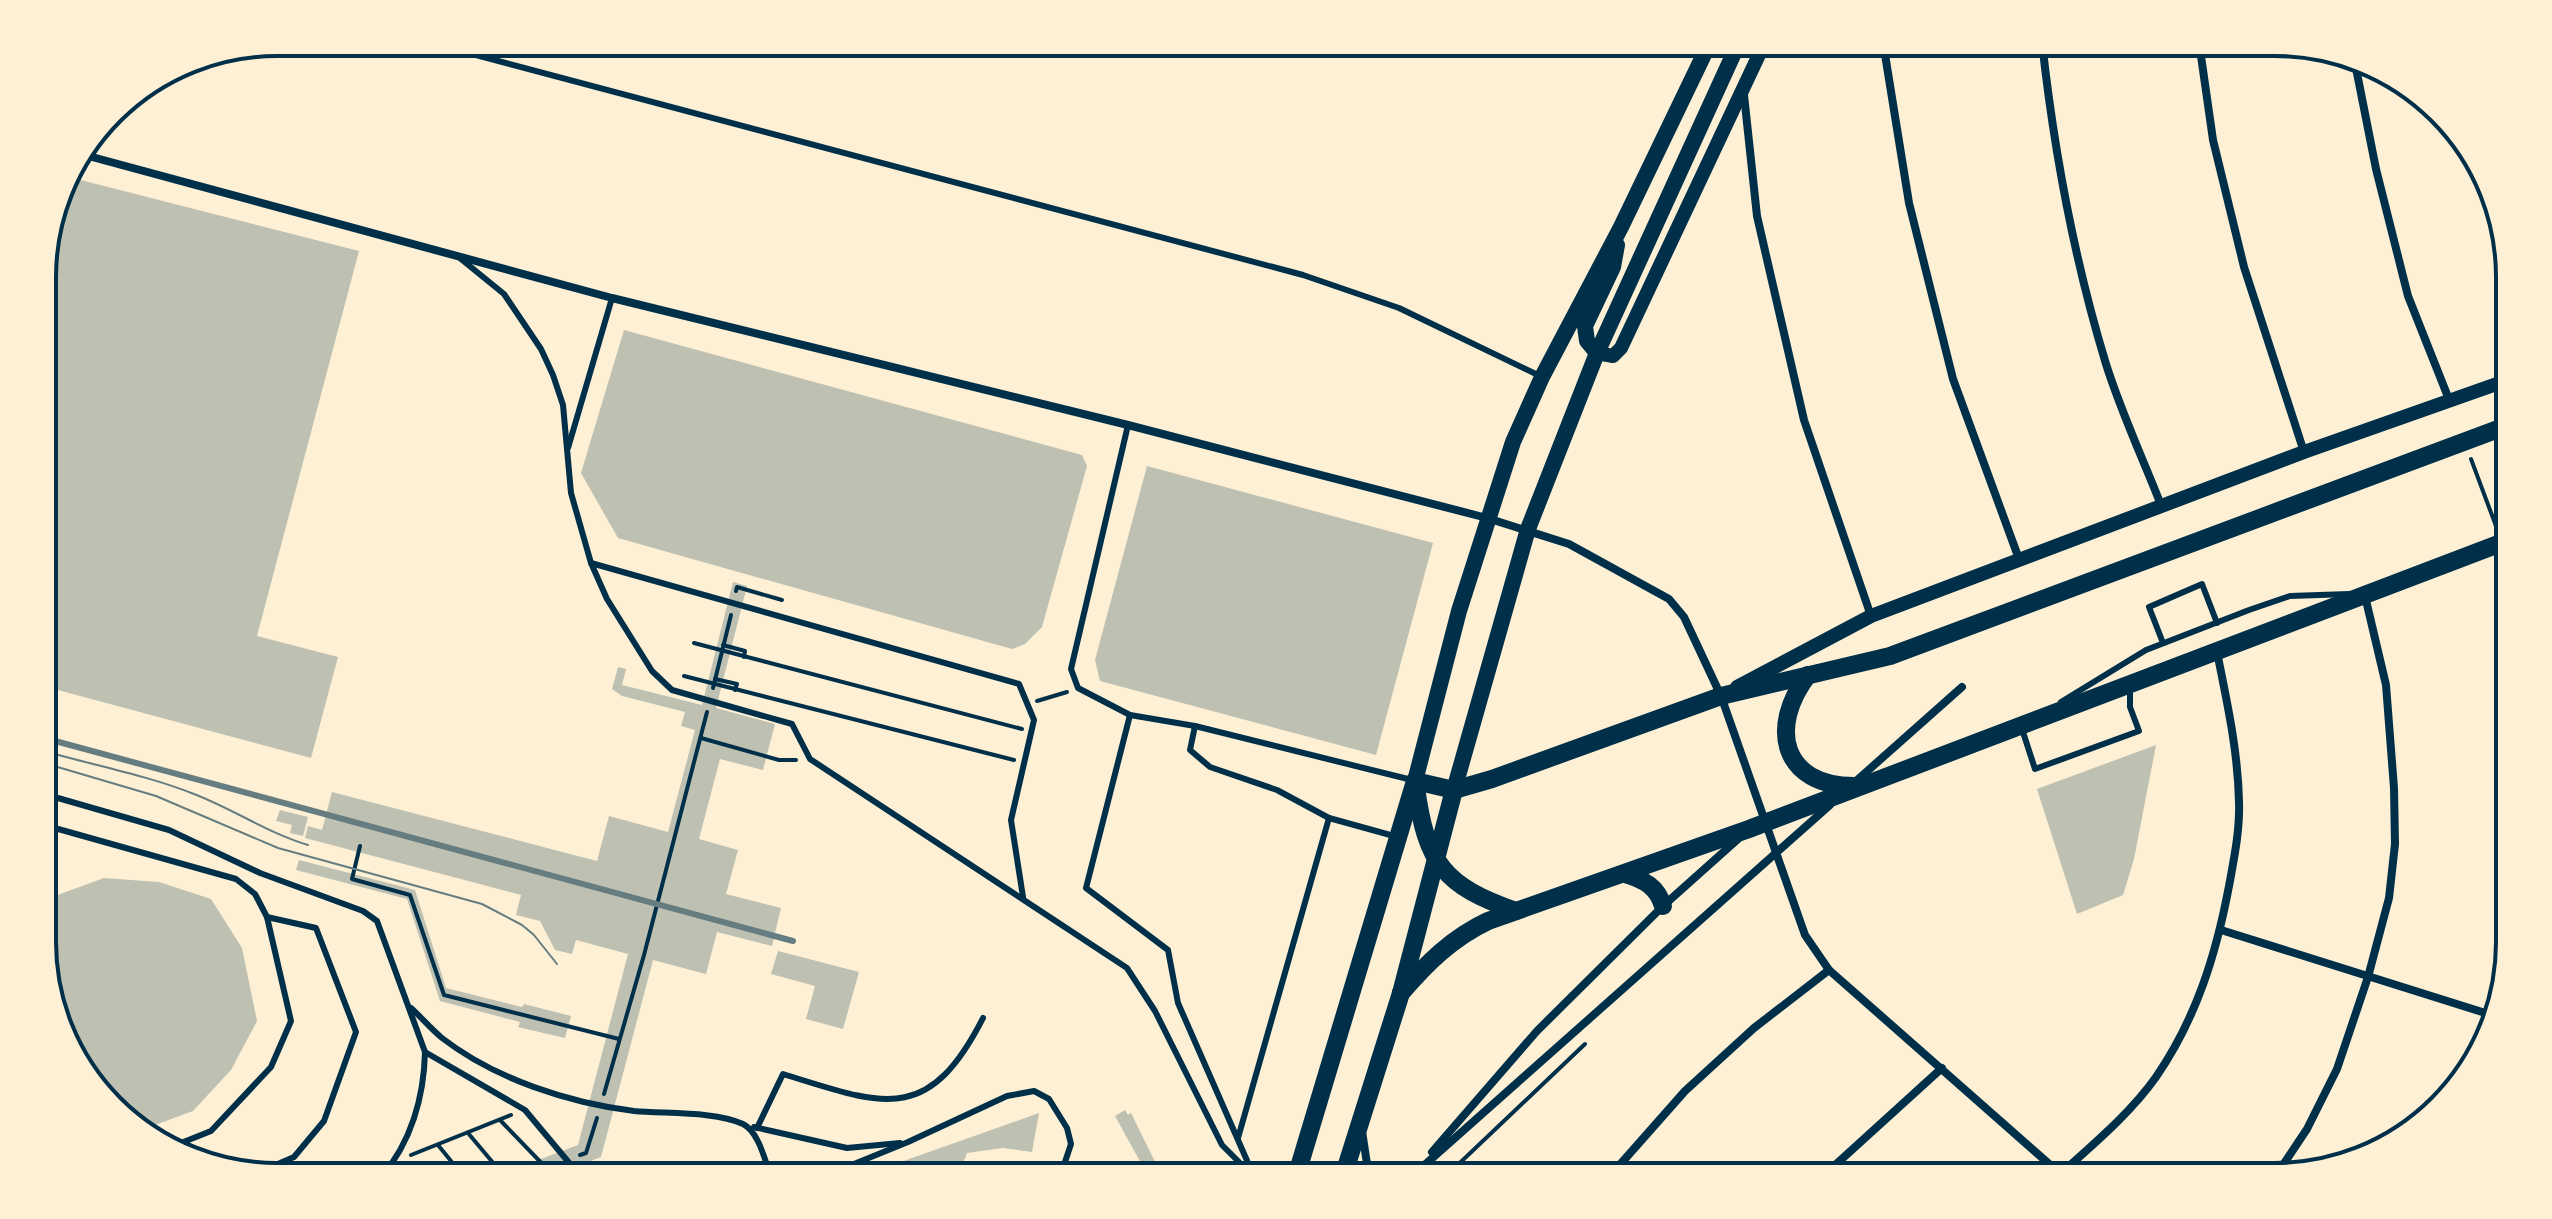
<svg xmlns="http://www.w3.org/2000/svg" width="2552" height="1219" viewBox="0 0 2552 1219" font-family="Raleway,sans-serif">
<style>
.building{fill:#bec0b2}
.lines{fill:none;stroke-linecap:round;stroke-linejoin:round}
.path{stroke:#003049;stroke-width:4}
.service{stroke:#003049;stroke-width:6}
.minor{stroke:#003049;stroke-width:8}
.tertiary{stroke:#003049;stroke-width:14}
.secondary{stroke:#003049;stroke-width:16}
.primary{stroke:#003049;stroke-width:18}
.tram{stroke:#657d81;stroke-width:2}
.rail{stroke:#657d81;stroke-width:6}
.rim{fill:none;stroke:#003049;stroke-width:4}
</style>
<rect width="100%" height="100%" fill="#fdf0d5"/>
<g class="building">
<path d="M65 176 359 251 257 636 338 657 311 758 43 686V262Z"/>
<path d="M624 330 1082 455 1087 466 1042 627 1025 644 1012 649 618 538 581 473Z"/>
<path d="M1147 466 1433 543 1376 755 1100 681 1095 660Z"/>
<path d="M733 582 747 586 716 708 775 724 763 770 720 759 699 839 738 850 726 894 781 908 772 946 717 932 706 974 653 960 601 1157 548 1177H493L578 1145 628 954 576 940 572 954 555 950 540 921 516 915 521 895 305 838 308 826 322 830 332 792 597 861 609 816 668 832 695 730 681 726 685 712 622 696 612 689 618 667 626 669 622 685 702 705Z"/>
<path d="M2156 745 2134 859 2123 895 2077 914 2037 789Z"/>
<path d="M280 810 308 817 303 836 290 833 292 825 276 821Z"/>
<path d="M299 860 415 890 446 988 522 1007 524 1004 571 1016 565 1038 518 1027 520 1022 440 1001 407 899 296 870Z"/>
<path d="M104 878 159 882 211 899 242 948 257 1021 231 1070 193 1111 147 1128 91 1085 44 973V900Z"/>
<path d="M778 951 859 972 843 1029 806 1019 815 986 771 974Z"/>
<path d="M1125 1110 1128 1115 1131 1113 1159 1170 1148 1176 1115 1116Z"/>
<path d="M1039 1113 1032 1152 1003 1148 967 1153 960 1171 974 1177H878L881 1169Z"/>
</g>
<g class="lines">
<g class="path">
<path d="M2471 459 2496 526"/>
<path d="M736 591 737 587 782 600"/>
<path d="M694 643 1022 729"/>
<path d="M723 645 745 651 744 657"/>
<path d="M684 676 1014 760"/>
<path d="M715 679 737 684 735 690"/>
<path d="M713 688 731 615"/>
<path d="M1037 701 1067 692"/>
<path d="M701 738 779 760H796"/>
<path d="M360 846 352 879 410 895 444 995 619 1039"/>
<path d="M604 1094 644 955 707 712"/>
<path d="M500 1120 555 1177"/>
<path d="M468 1133 505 1177"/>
<path d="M438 1145 464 1177"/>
<path d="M411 1155 511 1115"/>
<path d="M580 1155 586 1153 597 1118"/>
<path d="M526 1177 557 1164"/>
<path d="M1445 1177 1585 1044"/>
</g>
<g class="service">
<path d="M427 42 1303 275 1399 308 1540 376"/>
<path d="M461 259 504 294 541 349 553 375 563 405 571 493 591 563 607 599 652 671 672 690 792 724 810 759 1127 968 1155 1011 1222 1145 1254 1177"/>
<path d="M1128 425 1071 669 1078 688 1130 715 1195 726 1412 780"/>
<path d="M568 448 612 298"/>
<path d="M591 563 1019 684 1034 720 1011 820 1023 897"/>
<path d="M2163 643 2149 607 2202 584 2217 623"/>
<path d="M2061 702 2146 650 2249 610 2290 596 2349 594"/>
<path d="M1130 715 1086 888 1168 950 1178 1003 1252 1172"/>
<path d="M1195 726 1190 750 1210 767 1277 790 1329 818 1394 836"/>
<path d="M2022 729 2035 769 2139 731 2130 707V689"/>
<path d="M44 794 169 830 260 873 363 911 377 921 425 1052C424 1097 411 1143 381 1177"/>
<path d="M44 825 236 879 255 894 267 917 291 1021 271 1067 211 1131 171 1147"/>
<path d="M411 1008C422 1018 431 1029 442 1038 495 1079 569 1103 634 1111 665 1114 715 1111 743 1124 759 1132 765 1161 771 1177"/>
<path d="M425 1052 525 1110 581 1177"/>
<path d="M754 1127 847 1148 900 1143"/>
<path d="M757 1128 783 1074C883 1105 928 1126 983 1018"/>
<path d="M1238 1138 1329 818"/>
<path d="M1065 1166 1100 1164 1110 1177"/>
<path d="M257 1173 294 1157 324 1121 356 1032 316 928 267 917"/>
<path d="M822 1177 908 1142 1007 1096 1034 1091 1049 1099 1067 1128 1071 1144 1060 1177"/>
</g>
<g class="minor">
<path d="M1883 42 1909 203 1953 379 2019 559"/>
<path d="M2042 42C2054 151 2074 259 2106 364 2121 412 2143 459 2161 505"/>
<path d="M2199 42 2213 140 2244 267 2304 452"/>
<path d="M2354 58 2376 169 2408 296 2450 402"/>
<path d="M1744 95 1757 216 1804 420 1871 616"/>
<path d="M81 154 612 298 1128 425 1487 518 1569 544 1669 599 1684 617 1721 696 1805 935 1829 970 2064 1177"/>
<path d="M1855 782 1962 687"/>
<path d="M2221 930 2495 1016"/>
<path d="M1362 1131 1369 1177"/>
<path d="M1432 1152 1537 1031 1663 906 1738 839"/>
<path d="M2058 1176C2091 1146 2130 1114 2156 1077 2196 1019 2216 955 2229 886 2234 859 2240 830 2239 802 2238 751 2227 702 2217 652"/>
<path d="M1411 1177 1830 805"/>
<path d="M1609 1177 1685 1091 1754 1028 1829 970"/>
<path d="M1822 1177 1942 1068"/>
<path d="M2275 1177 2307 1129 2337 1069 2368 977 2389 898 2395 844 2394 788 2386 685 2365 596"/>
</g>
<g class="tertiary">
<path d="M1597 353 1613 356 1621 348 1765 42"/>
<path d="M1737 687 1871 616 2304 452 2508 380"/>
</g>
<g class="secondary">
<path d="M1597 353 1587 341 1585 326 1613 267 1617 245"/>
<path d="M1415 781 1459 611 1513 442 1542 377 1621 227 1710 42"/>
<path d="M1454 790 1528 529 1597 353 1739 42"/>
</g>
<g class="primary">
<path d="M1808 675C1768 727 1782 786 1854 786"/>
<path d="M1415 781 1454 790 1492 779 1721 696 1890 656 2509 425"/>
<path d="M1416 787C1426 863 1444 886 1516 911"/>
<path d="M1625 874C1644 880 1657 886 1663 906"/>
<path d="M1401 993C1427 963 1452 938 1488 921L1749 829 2509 540"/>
<path d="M1296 1177 1415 781"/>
<path d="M1343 1177 1401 993 1454 790"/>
</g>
<g class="tram">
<path d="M44 751C93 765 146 775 194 794 233 809 268 833 308 845"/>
<path d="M44 763 156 796 278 848 482 904 522 925 534 935 557 964"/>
</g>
<path class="rail" d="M44 738 793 941"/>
</g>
<path d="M0 0H2552V1219H0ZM277 56H2275A221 221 0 0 1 2496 277V942A221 221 0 0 1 2275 1163H277A221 221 0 0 1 56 942V277A221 221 0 0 1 277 56Z" fill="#fdf0d5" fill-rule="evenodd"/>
<path class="rim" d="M277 56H2275A221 221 0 0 1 2496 277V942A221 221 0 0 1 2275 1163H277A221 221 0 0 1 56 942V277A221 221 0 0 1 277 56Z"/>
</svg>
